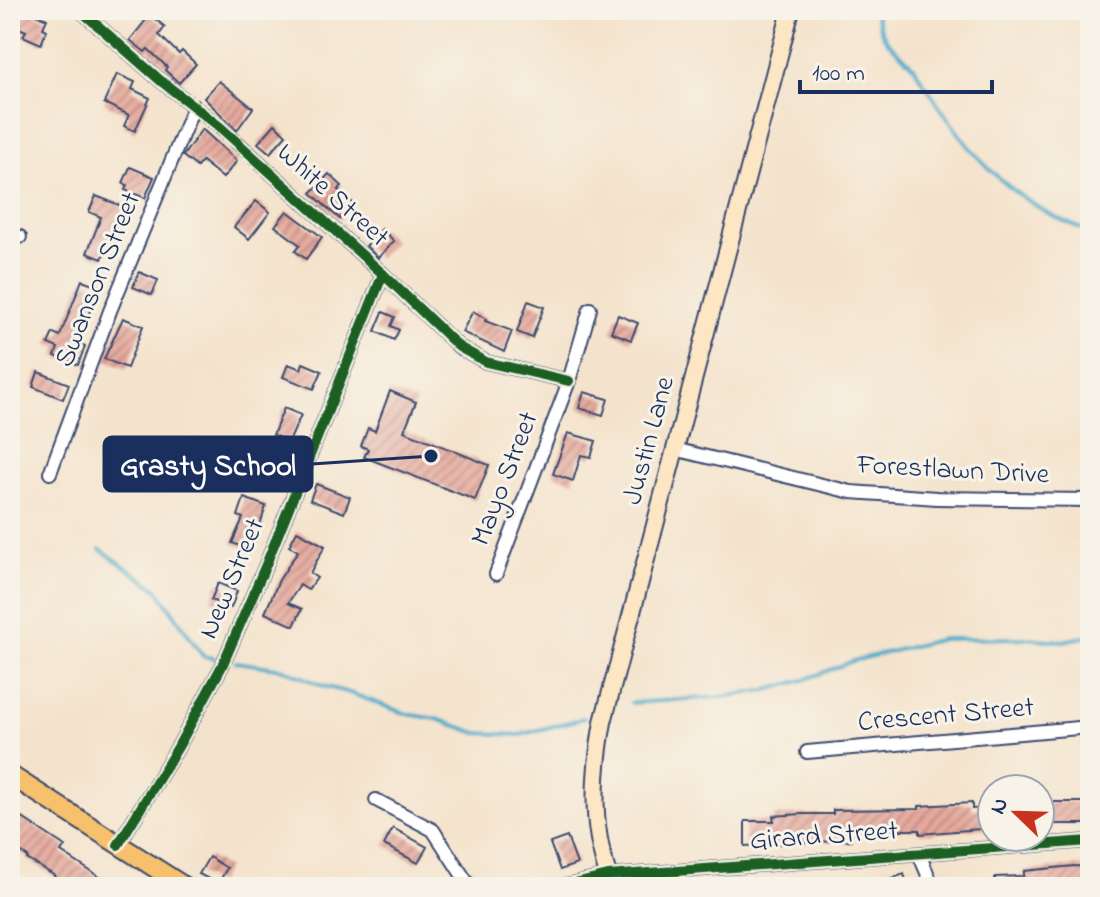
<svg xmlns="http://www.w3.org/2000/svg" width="1100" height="897" viewBox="0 0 1100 897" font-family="'Indie Flower',sans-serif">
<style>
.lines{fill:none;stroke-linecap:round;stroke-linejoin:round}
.stream{stroke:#49a8c8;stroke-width:4}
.building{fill:url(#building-hatch)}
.minor-casing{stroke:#3c4a6e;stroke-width:16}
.secondary-casing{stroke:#3c4a6e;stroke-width:20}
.primary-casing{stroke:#3c4a6e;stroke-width:22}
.minor{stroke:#fff;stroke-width:12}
.secondary{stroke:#fce6c4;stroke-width:16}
.primary{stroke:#f7c06c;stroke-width:18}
.cycleway-casing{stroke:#f7f3e8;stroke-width:15}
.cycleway{stroke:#1b5e20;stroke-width:10}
.labels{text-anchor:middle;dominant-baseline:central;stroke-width:6;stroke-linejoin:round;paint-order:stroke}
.street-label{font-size:28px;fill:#1b2f5e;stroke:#f7f3e8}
.leader{fill:none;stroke:#1b2f5e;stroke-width:3}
.callout-dot{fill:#1b2f5e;stroke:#f7f3e8;stroke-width:3}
.callout{fill:#1b2f5e;stroke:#1b2f5e;stroke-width:3}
.callout-label{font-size:30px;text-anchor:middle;font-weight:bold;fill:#fff}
</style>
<defs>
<pattern id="building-hatch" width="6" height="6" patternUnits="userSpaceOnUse" patternTransform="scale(2)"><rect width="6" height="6" fill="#e5a89b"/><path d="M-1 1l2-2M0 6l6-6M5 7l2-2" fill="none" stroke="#b98982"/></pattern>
</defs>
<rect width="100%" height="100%" fill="#f7f3e8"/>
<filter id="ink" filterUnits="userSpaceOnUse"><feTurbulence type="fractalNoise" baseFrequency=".0125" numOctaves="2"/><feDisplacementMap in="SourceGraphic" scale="16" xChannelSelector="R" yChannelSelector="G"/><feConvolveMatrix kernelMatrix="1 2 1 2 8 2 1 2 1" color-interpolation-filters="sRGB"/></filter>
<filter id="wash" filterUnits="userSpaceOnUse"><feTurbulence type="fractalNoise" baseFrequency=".006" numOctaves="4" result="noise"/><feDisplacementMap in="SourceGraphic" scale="32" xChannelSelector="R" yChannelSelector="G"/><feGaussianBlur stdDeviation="1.8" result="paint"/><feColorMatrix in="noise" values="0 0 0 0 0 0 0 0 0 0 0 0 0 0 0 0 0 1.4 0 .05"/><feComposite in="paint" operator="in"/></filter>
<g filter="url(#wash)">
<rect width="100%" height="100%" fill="#f4e3cc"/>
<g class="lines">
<g class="stream">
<path d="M874 10C878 21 881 35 889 43 897 52 908 59 915 69 965 146 999 199 1090 232"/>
<path d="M100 549 157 589 203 656 214 658"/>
<path d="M236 662 284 669 323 686 350 693 407 714 437 719 477 733 520 735 584 718"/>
<path d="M631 703 721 697 767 690 804 680 853 661 942 639 1024 638 1062 641 1090 636"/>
</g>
</g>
<g id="blocks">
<g class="building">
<path d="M10 10H27L47 19 43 28 47 30 41 44 23 36 26 31 10 24Z"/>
<path d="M150 15 165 27 159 35 179 54 182 51 196 64 179 83 165 70 167 67 148 49 145 52 130 40Z"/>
<path d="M117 74 135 82 132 89 150 98 135 131 124 126 129 115 104 103Z"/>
<path d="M219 81 253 108 237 130 204 98Z"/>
<path d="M275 124 286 135 270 153 258 143Z"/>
<path d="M202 129 237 161 223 178 202 161 197 167 183 156Z"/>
<path d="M130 167 154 177 145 198 125 190 127 185 123 183Z"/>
<path d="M329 174 342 186 338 190 354 204 340 219 311 193Z"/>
<path d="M96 196 127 208 120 225 117 223 102 259 87 253 101 217 89 212Z"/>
<path d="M256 201 270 212 249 239 234 227Z"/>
<path d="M287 211 322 237 306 259 295 251 300 245 275 226Z"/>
<path d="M382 229 394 241 378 258 366 246Z"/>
<path d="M139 272 158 280 152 295 133 287Z"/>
<path d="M82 280 99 286 78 343 85 346 78 365 55 356 58 348 48 344 53 333 60 336Z"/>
<path d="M528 301 544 307 532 338 517 332Z"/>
<path d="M473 311 486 319 485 321 512 331 504 352 462 332Z"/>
<path d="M383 312 395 317 391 326 399 330 394 340 375 331Z"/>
<path d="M618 315 638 323 631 340 611 332Z"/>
<path d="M123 318 143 326 127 368 104 359Z"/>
<path d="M303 363 322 371 314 389 283 377 288 364 301 369Z"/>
<path d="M38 372 69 384 63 399 33 387Z"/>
<path d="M390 391 416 402 404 431 489 465 475 500 364 457 368 449 361 446 368 428 375 431Z"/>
<path d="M584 392 608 399 603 415 579 408Z"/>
<path d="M284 408 301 415 289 442 273 435Z"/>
<path d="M568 433 596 441 591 457 581 455 573 481 553 474Z"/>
<path d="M316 484 350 497 344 513 310 500Z"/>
<path d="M244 498 266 506 252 550 232 543 243 518 238 516Z"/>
<path d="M297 531 325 546 310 573 317 578 308 590 300 585 288 603 302 609 294 626 265 613 279 580 298 551 289 546Z"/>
<path d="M218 583 237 591 231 608 211 600Z"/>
<path d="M1055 802H1088V824H1040V803Z"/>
<path d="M972 803V809L992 808V828L920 834V830H880V833H851V840L745 846V821H774L773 816 802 814H833V810L919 809V806Z"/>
<path d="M15 813 65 846 61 852 115 887H57L51 884 55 876 27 859 28 857 10 845V820Z"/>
<path d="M393 828 427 847 418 863 384 845Z"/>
<path d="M567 837 577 864 560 870 550 843Z"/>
<path d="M209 857 227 868 218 884 199 874Z"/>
<path d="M1074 866 1090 867V887H995V877L1024 876V871Z"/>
<path d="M904 874 908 887H871V886Z"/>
</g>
</g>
</g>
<g filter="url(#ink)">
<use href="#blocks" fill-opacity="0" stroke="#3c4a6e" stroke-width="2"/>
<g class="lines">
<g class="minor-casing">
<g id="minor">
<path d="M80 10 161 81 220 127 383 274 459 347 486 362 569 381"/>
<path d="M10 234 20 237"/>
<path d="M674 449 851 492 937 498 1090 500"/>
<path d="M50 473 110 311 194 106"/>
<path d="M496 574 569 381 590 309"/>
<path d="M807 752 1090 727"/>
<path d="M376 800 433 830 470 887"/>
<path d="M118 845 178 747 222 666 265 567 383 274"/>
<path d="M919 854 933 887"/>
<path d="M562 887 608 876 1090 841"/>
</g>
</g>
<g class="secondary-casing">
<path id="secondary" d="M613 887C590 833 593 778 603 722L791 10"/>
</g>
<g class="primary-casing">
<path id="primary" d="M10 775 185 887"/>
</g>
<use href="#minor" class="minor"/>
<use href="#secondary" class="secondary"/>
<use href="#primary" class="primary"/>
<g class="cycleway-casing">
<g id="cycleway">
<path d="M80 10 161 81 220 127 383 274 459 347 486 362 569 381"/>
<path d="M118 845 178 747 222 666 265 567 383 274"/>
<path d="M562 887 608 876 1090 841"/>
</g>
</g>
<use href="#cycleway" class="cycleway"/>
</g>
</g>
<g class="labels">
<g class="street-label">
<text transform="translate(332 196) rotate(42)">White Street</text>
<text transform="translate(99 280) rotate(-68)">Swanson Street</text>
<text transform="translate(650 441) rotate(-75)">Justin Lane</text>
<text transform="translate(953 471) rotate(3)">Forestlawn Drive</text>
<text transform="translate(506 479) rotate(-69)">Mayo Street</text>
<text transform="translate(233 579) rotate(-67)">New Street</text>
<text transform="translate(946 716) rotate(-5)">Crescent Street</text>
<text transform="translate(824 837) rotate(-4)">Girard Street</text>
</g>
</g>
<path class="leader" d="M431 456L312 464"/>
<circle class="callout-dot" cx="431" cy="456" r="8"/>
<rect class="callout" x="104" y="437" width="208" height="54" rx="8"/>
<g class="callout-label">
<text x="208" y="475">Grasty School</text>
</g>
<rect width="1100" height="897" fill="none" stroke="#f7f3e8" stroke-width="40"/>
<g transform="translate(1016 813) rotate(293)"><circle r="38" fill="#f7f3e8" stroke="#9fa5b1" stroke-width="2"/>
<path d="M0-6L14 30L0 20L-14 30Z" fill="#c8321e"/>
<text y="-12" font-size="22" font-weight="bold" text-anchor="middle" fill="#1b2f5e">N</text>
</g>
<path d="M800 80v12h192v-12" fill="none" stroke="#1b2f5e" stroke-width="4"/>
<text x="812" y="80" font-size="24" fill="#1b2f5e" stroke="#f7f3e8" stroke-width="6" paint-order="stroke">100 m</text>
</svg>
